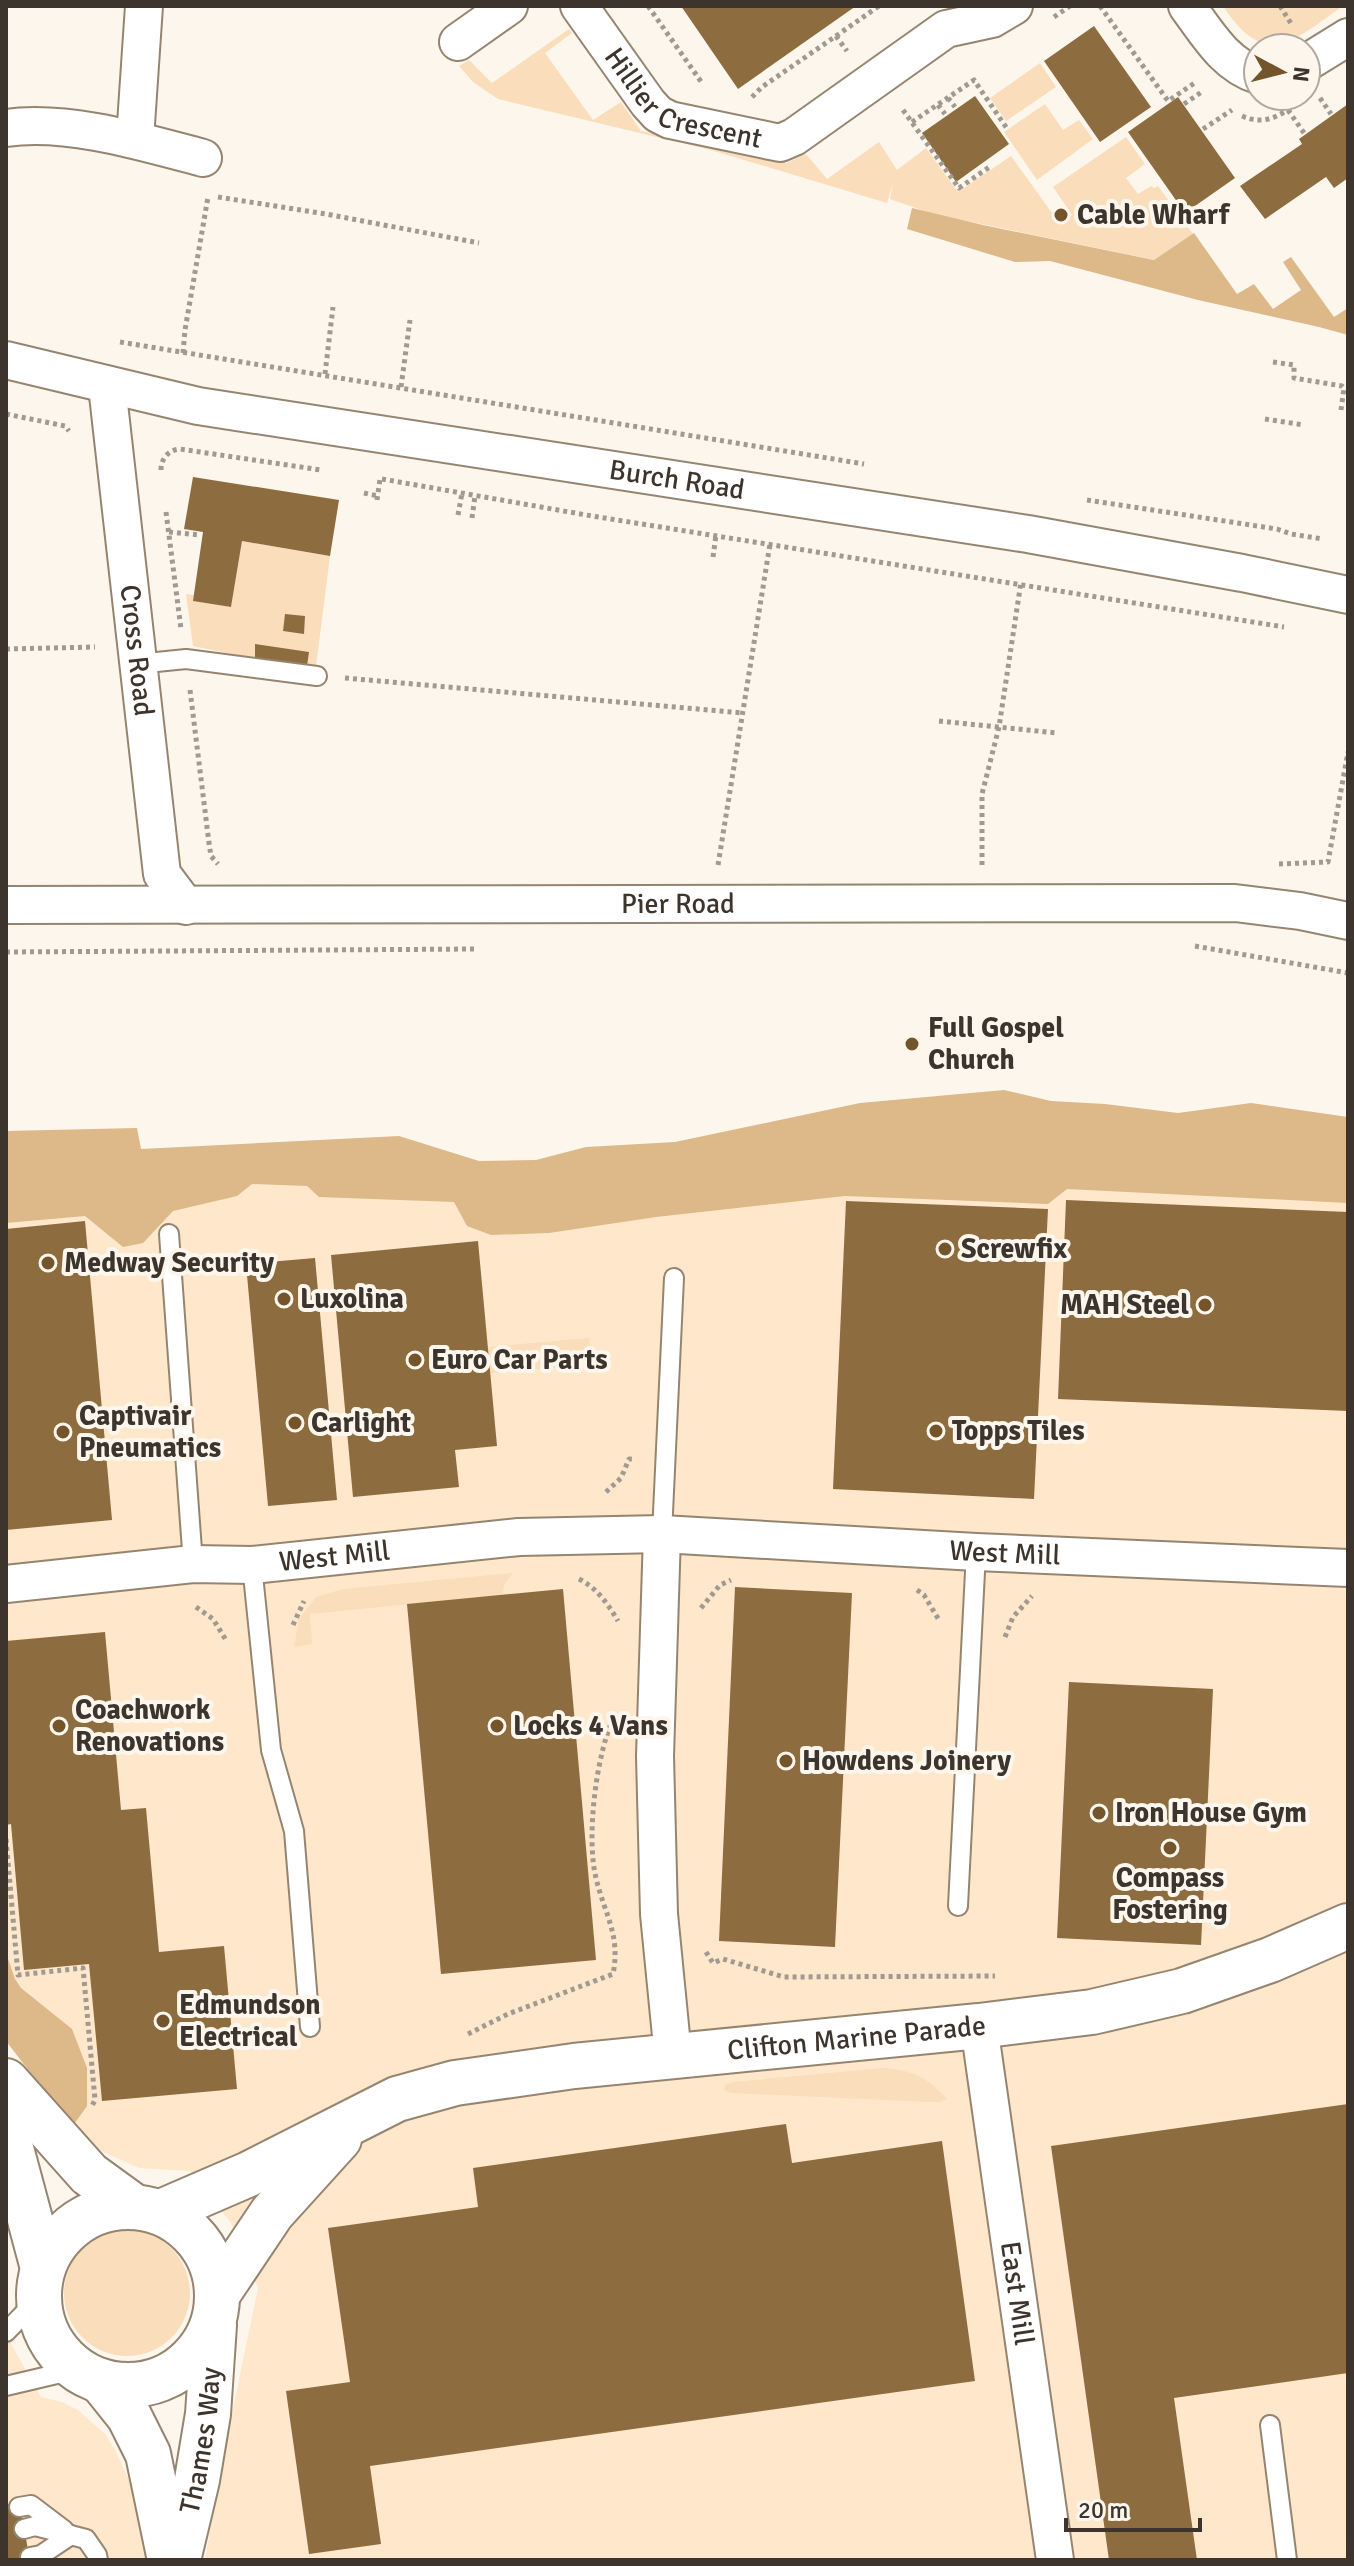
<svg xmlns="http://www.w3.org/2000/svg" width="1354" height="2566" viewBox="0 0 1354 2566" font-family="Signika,sans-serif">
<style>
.built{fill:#fee7ca}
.green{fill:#faddba}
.forest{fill:#ddb889}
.building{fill:#8d6c3f}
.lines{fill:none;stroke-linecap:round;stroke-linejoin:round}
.lane-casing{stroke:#958570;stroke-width:22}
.street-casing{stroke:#958570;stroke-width:40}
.secondary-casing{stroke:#958570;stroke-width:48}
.path{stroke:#a19a91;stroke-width:5;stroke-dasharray:4 4;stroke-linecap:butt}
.lane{stroke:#fff;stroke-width:18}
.street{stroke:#fff;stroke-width:36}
.secondary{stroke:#fff;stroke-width:44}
.poi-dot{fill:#74552b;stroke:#fdf6ed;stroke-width:3}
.labels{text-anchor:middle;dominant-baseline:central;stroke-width:8;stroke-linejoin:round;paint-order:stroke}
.street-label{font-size:28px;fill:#3d352d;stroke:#fdf6ed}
.poi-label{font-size:28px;font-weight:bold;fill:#3d352d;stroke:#fdf6ed;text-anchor:start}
</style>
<rect width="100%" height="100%" fill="#fdf6ed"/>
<g class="built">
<path d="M6 1172 1348 1176V2560H205L225 2447 258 2288 231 2223 190 2171 139 2168 92 2147 6 2041Z"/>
<path d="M6 2335 41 2397 62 2402 78 2410 105 2434 115 2450 135 2493 150 2560H6Z"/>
</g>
<g class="green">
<path d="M1223 6H1343C1292 42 1265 70 1223 6Z"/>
<path d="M569 29 572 33 545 53 593 120 621 102 641 131 787 163 806 154 827 179 879 142 897 170 926 148 958 192 1011 156 1060 224 1072 215 1053 187 1126 137 1145 164 1126 178 1138 194 1151 186 1154 188 1158 186 1193 234 1155 260 933 214 890 199 893 183 887 203 711 150 498 99 473 82 459 66 469 60 492 83Z"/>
<path d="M1040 63 1056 87 1006 121 990 98Z"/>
<path d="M1045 104 1063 130 1079 120 1093 139 1037 180 1004 132Z"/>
<path d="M242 541 330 556 316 666 314 667 255 659 193 646 186 594 194 595V601L231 607Z"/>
<path d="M589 1338 592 1365 490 1373 488 1347Z"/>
<path d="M513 1573 505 1583 502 1595 310 1614 312 1644 294 1647 299 1619 316 1597 343 1589Z"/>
<path d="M883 2068C912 2070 927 2077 947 2099L940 2102H929L732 2093 725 2091 724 2088 726 2084 734 2082Z"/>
<circle cx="127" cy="2293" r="63"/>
</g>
<g class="forest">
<path d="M912 208 983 225 1154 260 1194 233 1237 294 1254 284 1273 309 1301 290 1283 262 1291 257 1334 317 1348 308V335L1319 327 1198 300 1050 261 1015 262 907 229Z"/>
<path d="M1004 1090 1051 1101 1105 1104 1178 1113 1251 1103 1348 1117V1203L1067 1189 1048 1204 845 1196 656 1217 549 1233 491 1235 467 1226 454 1202 319 1197 307 1186 252 1184 237 1196 173 1211 143 1243 123 1247 85 1216 6 1223V1131L137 1128 141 1149 399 1136 479 1161 536 1160 586 1147 675 1142 860 1103Z"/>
<path d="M6 1953 15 1979 21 1988 72 2029 87 2068V2106L72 2127 6 2041Z"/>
</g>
<g class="building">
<path d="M681 6H856L738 89Z"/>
<path d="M1094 26 1151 107 1100 142 1044 61Z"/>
<path d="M975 96 1009 144 956 182 922 133Z"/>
<path d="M1178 97 1235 178 1185 213 1128 132Z"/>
<path d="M1348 104V178L1334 188 1326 177 1265 219 1240 186 1302 144 1299 139Z"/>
<path d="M193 477 339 500 330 556 242 541 231 607 193 601 203 532 184 529Z"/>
<path d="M285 614 305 616 304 634 283 631Z"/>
<path d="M255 644 309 652 307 666 255 659Z"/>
<path d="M1066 1200 1348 1212V1411L1058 1399Z"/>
<path d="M846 1201 1048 1209 1034 1499 833 1489Z"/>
<path d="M85 1221 112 1520 6 1530V1229Z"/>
<path d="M478 1241 497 1446 455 1450 459 1487 353 1497 331 1255Z"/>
<path d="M315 1258 337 1500 268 1506 246 1264Z"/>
<path d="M735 1587 852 1593 835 1947 719 1941Z"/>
<path d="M563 1589 596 1960 441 1974 407 1604Z"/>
<path d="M105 1632 121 1810 146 1808 159 1952 224 1946 237 2089 102 2101 89 1964 24 1970 11 1824 6 1825V1641Z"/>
<path d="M1069 1682 1213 1689 1201 1945 1057 1938Z"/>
<path d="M1348 2104V2373L1174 2398 1197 2560H1109L1051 2146Z"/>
<path d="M786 2124 792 2163 942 2141 975 2381 370 2466 381 2544 309 2554 286 2391 350 2382 328 2228 478 2207 473 2168Z"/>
<path d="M19 2502 30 2560H6V2505Z"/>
</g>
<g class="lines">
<g class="lane-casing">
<g id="lane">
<path d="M137 664 186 659 317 676"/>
<path d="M169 1234 193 1564"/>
<path d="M662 1534 674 1278"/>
<path d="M252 1565 271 1750 294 1831 310 2027"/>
<path d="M958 1906 976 1552"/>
<path d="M6 2332 39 2298"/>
<path d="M6 2386 78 2369"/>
<path d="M1270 2425 1287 2560"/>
<path d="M19 2507 31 2505 64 2530"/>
<path d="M24 2529 35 2526 86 2539 97 2555 98 2560"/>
<path d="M30 2557 41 2555 71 2535"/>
</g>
</g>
<g class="street-casing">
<g id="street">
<path id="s1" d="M579 6 648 103 658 114 670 120 780 143 794 137 946 29 992 19 1014 6"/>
<path d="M1187 6C1207 33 1225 65 1258 75"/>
<path d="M458 42 509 6"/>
<path d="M1306 63 1348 37"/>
<path d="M6 128C67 119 143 142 203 158"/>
<path d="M135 139 144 6"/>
<path id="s2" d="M6 360 198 406 1028 534 1242 573 1348 595"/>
<path id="s3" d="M107 386 162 874 186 906"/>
<path id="s4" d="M6 905 1235 903 1300 911 1348 921"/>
<path d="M662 1534 655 1756 659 1914 673 2056"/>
<path id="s5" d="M6 1584 193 1564 252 1565 519 1537 662 1534 976 1552 1348 1568"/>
<path id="s6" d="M979 2026 1055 2560"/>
</g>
</g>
<g class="secondary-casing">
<g id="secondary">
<path d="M6 2081 89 2174 133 2206"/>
<path d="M6 2130 43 2268"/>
<circle cx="128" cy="2296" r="89"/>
<path id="s7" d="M161 2212 249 2174 397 2099 455 2083 574 2066 979 2026 1092 2012 1182 1991 1270 1960 1348 1926"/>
<path d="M217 2295 272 2213 339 2139"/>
<path d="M101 2381 129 2416 148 2454 170 2560"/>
<path id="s8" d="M178 2560 197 2480 208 2414 214 2325"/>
</g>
</g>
<g class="path">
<path d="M648 6 702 83"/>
<path d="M1100 6 1168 101 1196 82"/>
<path d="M1280 6 1292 25"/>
<path d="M1054 17 1070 6"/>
<path d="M836 36 879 6"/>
<path d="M752 97 762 87 836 36 847 51"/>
<path d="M948 98 955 107"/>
<path d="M1320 98 1331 114"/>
<path d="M1184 104 1203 91"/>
<path d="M938 105 945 114"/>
<path d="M903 110 959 188 991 166"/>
<path d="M1288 110 1304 133"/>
<path d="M1242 116C1265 126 1279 116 1298 103"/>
<path d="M912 122 974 80 1008 130"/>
<path d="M1203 129 1232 110"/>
<path d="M218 197 326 214 479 243"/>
<path d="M120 342 864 464"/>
<path d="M183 353 185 330 208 197"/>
<path d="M1273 362 1294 365V378L1342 386 1344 388 1341 410"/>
<path d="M325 374 333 307"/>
<path d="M401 387 410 320"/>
<path d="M6 414 65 426 69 431"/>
<path d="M1265 419 1304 425"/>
<path d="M161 470C161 459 168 450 180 449L321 470"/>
<path d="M382 479 592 516 1284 627"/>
<path d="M364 493 378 496"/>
<path d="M377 500 380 479"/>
<path d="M1087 500 1277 529 1291 534 1323 539"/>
<path d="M166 512 181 629"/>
<path d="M458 515 462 493"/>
<path d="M472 518 475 496"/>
<path d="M169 532 200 535"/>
<path d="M713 557 716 535"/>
<path d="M6 649 95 647"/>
<path d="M345 678 743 713"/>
<path d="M190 690 209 843 211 856 218 864"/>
<path d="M939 721 1057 733"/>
<path d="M1279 864 1328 862 1348 752"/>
<path d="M718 865 770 544"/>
<path d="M982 865V794L999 727 1021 582"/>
<path d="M1195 946 1348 973"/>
<path d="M6 952 477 949"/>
<path d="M606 1492 621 1478 629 1459H634"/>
<path d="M579 1579C597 1588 608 1604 618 1621"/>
<path d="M917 1590 924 1595 939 1620"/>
<path d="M196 1607 213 1619 226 1640"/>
<path d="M701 1608 720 1585 731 1580"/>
<path d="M293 1625 304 1601"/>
<path d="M1005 1637 1013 1617 1032 1596"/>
<path d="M6 1839 18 1975 83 1968 95 2100 91 2108"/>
<path d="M706 1952 713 1963 723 1959 784 1977 995 1976"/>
<path d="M468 2034 508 2014 613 1974C621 1935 604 1913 596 1878 586 1838 596 1756 613 1719"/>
</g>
<use href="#lane" class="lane"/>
<use href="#street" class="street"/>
<use href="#secondary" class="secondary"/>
</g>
<g class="poi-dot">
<circle cx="1061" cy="215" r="8"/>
<circle cx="912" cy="1044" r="8"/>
<circle cx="945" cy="1249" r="8"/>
<circle cx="48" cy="1263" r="8"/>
<circle cx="284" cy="1299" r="8"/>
<circle cx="1205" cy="1305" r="8"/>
<circle cx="415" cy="1360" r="8"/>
<circle cx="295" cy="1423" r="8"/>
<circle cx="936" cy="1431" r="8"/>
<circle cx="63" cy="1432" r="8"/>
<circle cx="59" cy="1726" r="8"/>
<circle cx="497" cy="1726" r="8"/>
<circle cx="786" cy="1761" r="8"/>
<circle cx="1099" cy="1813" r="8"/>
<circle cx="1170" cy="1848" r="8"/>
<circle cx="163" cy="2021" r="8"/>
</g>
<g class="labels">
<g class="street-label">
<text stroke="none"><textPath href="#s1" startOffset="148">Hillier Crescent</textPath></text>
<text stroke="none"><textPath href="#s2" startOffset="682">Burch Road</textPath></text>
<text stroke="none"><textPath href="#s3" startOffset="266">Cross Road</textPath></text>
<text stroke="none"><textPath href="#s4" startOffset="672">Pier Road</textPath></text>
<text stroke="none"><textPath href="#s5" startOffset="1002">West Mill</textPath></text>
<text stroke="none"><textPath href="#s5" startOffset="330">West Mill</textPath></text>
<text stroke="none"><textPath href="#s7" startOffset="726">Clifton Marine Parade</textPath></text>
<text stroke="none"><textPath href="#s6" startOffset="270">East Mill</textPath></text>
<text stroke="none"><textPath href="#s8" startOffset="122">Thames Way</textPath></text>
</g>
<g class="poi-label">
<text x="1077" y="215">Cable Wharf</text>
<text x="928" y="1028">Full Gospel<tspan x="928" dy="32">Church</tspan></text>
<text x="961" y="1249">Screwfix</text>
<text x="64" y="1263">Medway Security</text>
<text x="300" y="1299">Luxolina</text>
<text x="1189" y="1305" text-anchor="end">MAH Steel</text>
<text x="431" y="1360">Euro Car Parts</text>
<text x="79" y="1416">Captivair<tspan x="79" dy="32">Pneumatics</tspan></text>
<text x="311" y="1423">Carlight</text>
<text x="952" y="1431">Topps Tiles</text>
<text x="75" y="1710">Coachwork<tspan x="75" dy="32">Renovations</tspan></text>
<text x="513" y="1726">Locks 4 Vans</text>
<text x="802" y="1761">Howdens Joinery</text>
<text x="1115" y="1813">Iron House Gym</text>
<text x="1170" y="1878" text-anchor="middle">Compass<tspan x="1170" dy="32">Fostering</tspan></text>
<text x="179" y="2005">Edmundson<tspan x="179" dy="32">Electrical</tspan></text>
</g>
</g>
<rect width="1354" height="2566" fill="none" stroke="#3d352d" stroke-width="16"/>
<g transform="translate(1282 72) rotate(97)"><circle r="38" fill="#fdf6ed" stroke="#b0a9a0" stroke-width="2"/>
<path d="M0-6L14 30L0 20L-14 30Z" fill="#74552b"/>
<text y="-12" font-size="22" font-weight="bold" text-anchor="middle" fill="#3d352d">N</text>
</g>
<path d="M1066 2518v12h134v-12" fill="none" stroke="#3d352d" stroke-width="4"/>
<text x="1078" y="2518" font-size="24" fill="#3d352d" stroke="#fdf6ed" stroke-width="6" paint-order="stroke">20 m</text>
</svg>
